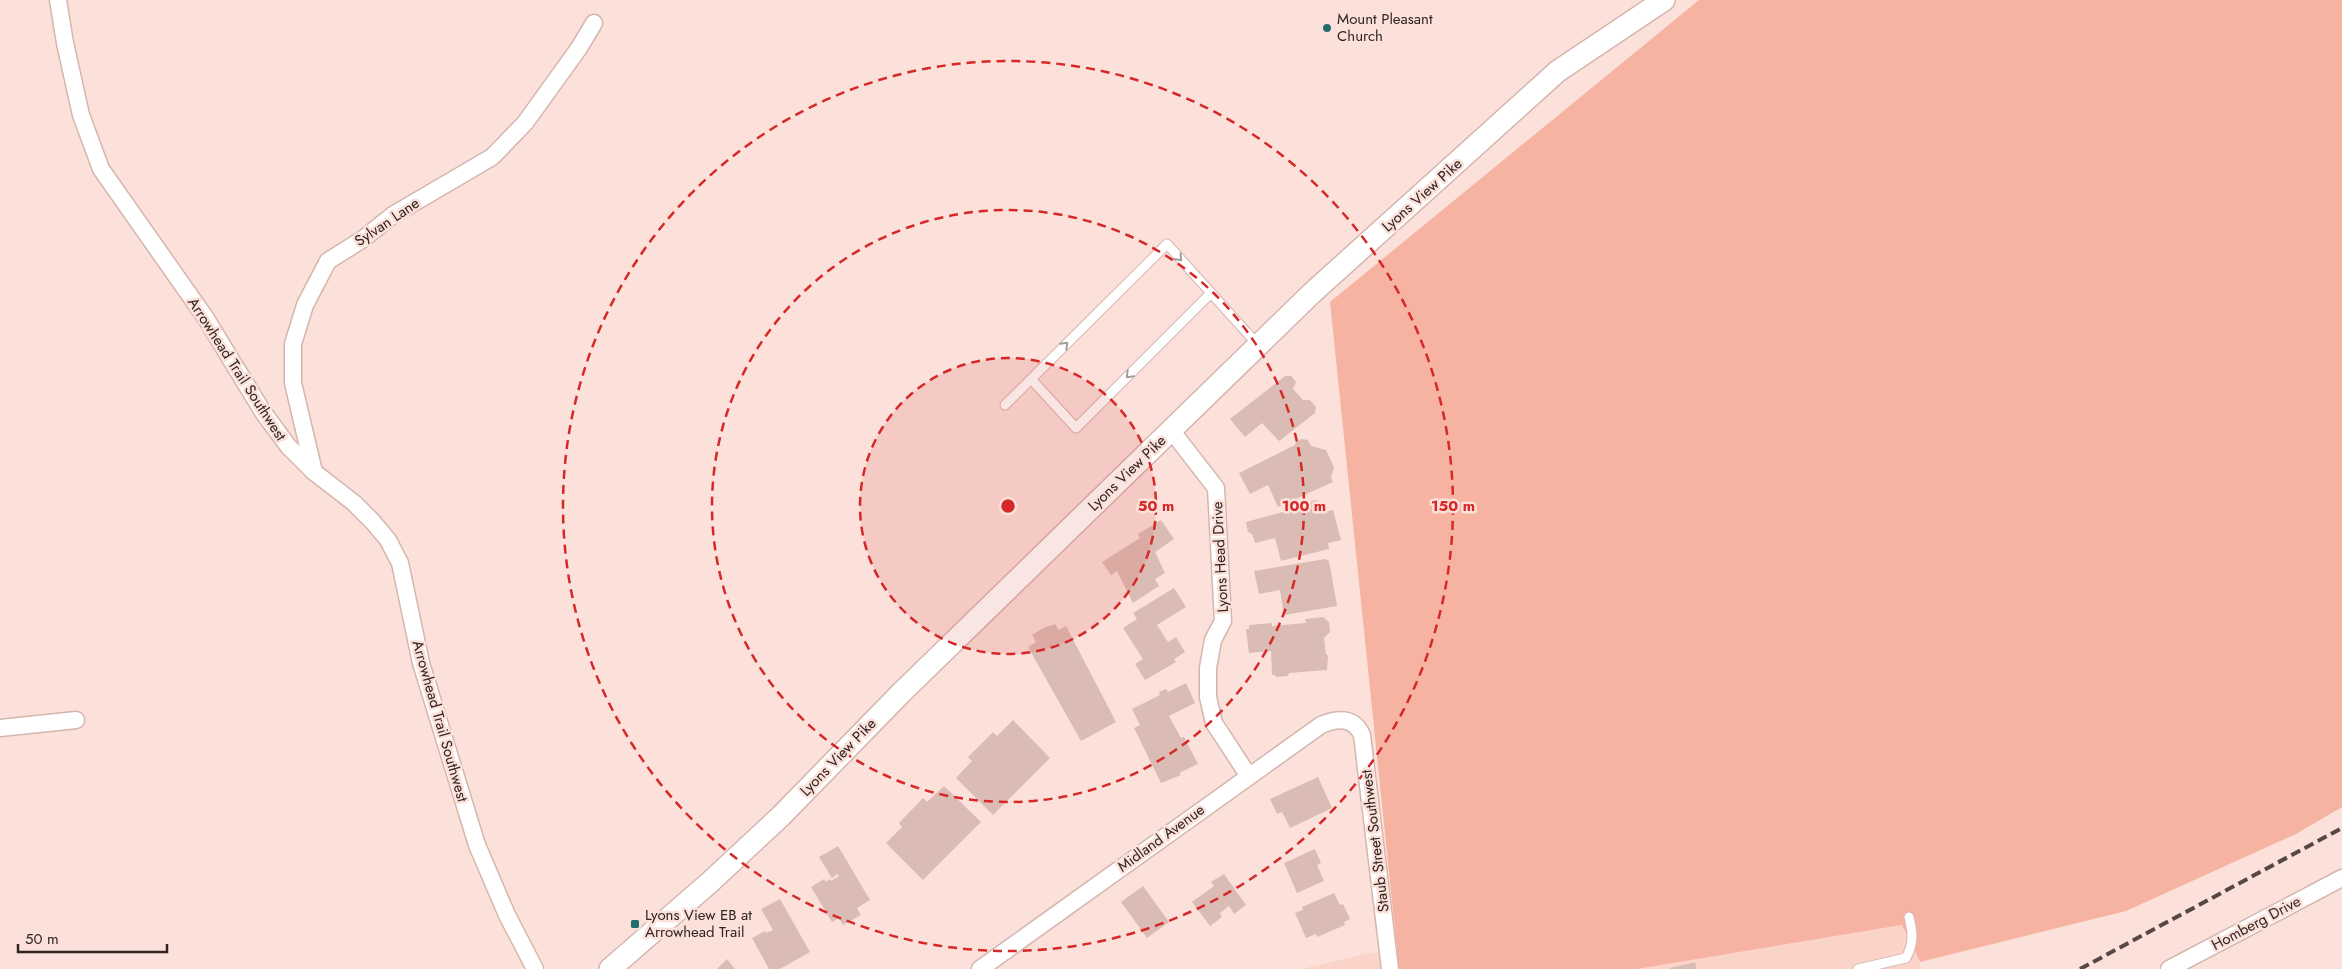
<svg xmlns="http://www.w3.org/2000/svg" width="2342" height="969" viewBox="0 0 2342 969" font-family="Jost,sans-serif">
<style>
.built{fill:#fbd3c9}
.green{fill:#f7b3a2}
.building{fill:#dbbcb4}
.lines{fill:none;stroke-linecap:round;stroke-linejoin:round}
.service-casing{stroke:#d5b6ae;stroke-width:11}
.minor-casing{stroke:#d5b6ae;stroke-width:19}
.tertiary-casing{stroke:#d5b6ae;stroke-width:24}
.service{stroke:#fff;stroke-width:9}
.minor{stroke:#fff;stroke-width:16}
.tertiary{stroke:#fff;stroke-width:21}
.rail{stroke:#564844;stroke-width:4;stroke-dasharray:10 5;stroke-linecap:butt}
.oneway{stroke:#a29c9b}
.ring{fill:none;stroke:#d62828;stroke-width:2.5;stroke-dasharray:9 6}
.poi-dot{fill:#226d6a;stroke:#fbe1da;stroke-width:2}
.labels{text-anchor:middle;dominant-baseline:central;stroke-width:5;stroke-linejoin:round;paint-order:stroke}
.poi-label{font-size:15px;fill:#302421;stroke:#fbe1da;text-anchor:start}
.street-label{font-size:15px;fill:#302421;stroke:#fbe1da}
.centre{fill:#d62828;stroke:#fbe1da;stroke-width:2.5}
.ring-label{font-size:15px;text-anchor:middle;font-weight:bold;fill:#d62828;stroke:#fbe1da;stroke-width:5;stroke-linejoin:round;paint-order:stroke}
</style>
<rect width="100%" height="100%" fill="#fbe1da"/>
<g class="built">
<path d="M1902 925 1922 969H1637Z"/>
<path d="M1397 951 1399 969H1302L1370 953Z"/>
</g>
<path class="green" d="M1699 0H2342V807L2296 834 2126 911 1920 962 1902 925 1637 969H1399L1330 302Z"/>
<g class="building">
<path d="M1285 376H1291L1296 382 1293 389 1303 400H1310L1316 407 1315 413 1279 441 1262 423 1245 437 1230 419Z"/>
<path d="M1302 439 1308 440 1311 446 1326 450 1334 467 1331 477 1333 482 1278 507 1268 485 1250 494 1239 473 1295 445 1296 442Z"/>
<path d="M1316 500 1321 503 1324 512 1333 510 1341 540 1328 543 1329 549 1281 561 1275 538 1255 543 1252 534 1248 532 1246 522 1308 505 1309 502Z"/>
<path d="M1161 520 1174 539 1155 552 1165 573 1155 579 1159 586 1133 603 1117 571 1111 575 1102 562 1140 538 1138 534Z"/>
<path d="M1325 559 1329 561 1337 606 1284 615 1280 590 1259 594 1254 571Z"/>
<path d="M1174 588 1186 607 1157 625 1168 642 1176 637 1185 652 1174 659 1176 662 1145 680 1135 664 1143 659 1123 628 1137 619 1133 613Z"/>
<path d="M1323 617 1329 622 1330 632 1324 638 1326 654 1328 656 1327 670 1289 673 1288 676 1276 677 1275 675H1272L1271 651 1249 653 1246 629H1249V625L1272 623V626L1306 623 1305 619Z"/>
<path d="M1055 624 1059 630 1066 626 1116 722 1081 741 1028 647 1036 642 1032 635 1043 628Z"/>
<path d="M1186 683 1195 703 1169 716 1181 738 1184 737 1198 764 1179 773 1181 775 1161 783 1134 728 1140 725 1132 709 1160 695 1159 692 1166 689 1168 692Z"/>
<path d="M1013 720 1050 758 993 815 956 778 972 761 968 757 993 732 997 736Z"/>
<path d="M1318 777 1332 808 1290 828 1282 812 1277 814 1270 799Z"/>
<path d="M944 786 981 822 923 880 886 843 902 827 899 823 923 798 927 802Z"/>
<path d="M838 846 870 900 857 908 861 915 843 925 839 918 832 922 811 887 824 879 826 882 830 879 831 881 839 876 837 874 832 878 819 857Z"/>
<path d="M1315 849 1321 863 1317 865 1324 881 1297 893 1284 863Z"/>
<path d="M1224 874 1246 905 1234 914 1229 906 1220 913 1222 917 1210 926 1192 902 1214 886 1211 882Z"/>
<path d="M1143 886 1169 922 1147 938 1121 902Z"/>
<path d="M1334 893 1340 905 1343 904 1350 919 1344 922 1345 925 1317 937 1316 934 1306 938 1295 913 1303 910 1302 907Z"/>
<path d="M780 899 810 952 780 969H769L752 938 765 931 766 933 773 930 761 909Z"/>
<path d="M727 959 735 969H717Z"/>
<path d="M1695 962 1697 969H1670V968Z"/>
</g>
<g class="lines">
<g class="service-casing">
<g id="service">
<path d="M1211 293 1258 345"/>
<path d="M1005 405 1167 244 1211 293 1076 428 1031 379"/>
<path d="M1858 969 1906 958C1914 943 1913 933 1909 917"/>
</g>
</g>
<g class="minor-casing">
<g id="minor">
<path d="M58 0 65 43 81 115 101 169 205 317 263 412 288 446 314 472 354 503 373 522 388 540 400 563 421 663 477 845 507 915 535 969"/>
<path d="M1171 430 1216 488 1223 621 1213 640 1208 668V697L1214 723 1248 775"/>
<path d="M314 472 293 383V344L305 305 328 261 363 239 393 215 492 157 525 123 579 48 594 23"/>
<path d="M0 728 76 720"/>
<path d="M980 969 1321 725C1338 718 1354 717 1362 735L1390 969"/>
<path d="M2169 969 2342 878"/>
</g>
</g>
<g class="tertiary-casing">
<path id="tertiary" d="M610 969 709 883 781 816 901 693 1312 293 1558 71 1664 0"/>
</g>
<use href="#service" class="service"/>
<use href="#minor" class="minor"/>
<use href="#tertiary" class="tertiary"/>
<path class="rail" d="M2080 969 2342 828"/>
</g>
<defs><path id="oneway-chevron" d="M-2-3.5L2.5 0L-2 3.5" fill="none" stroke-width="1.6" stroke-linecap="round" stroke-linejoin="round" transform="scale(1.25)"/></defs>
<g class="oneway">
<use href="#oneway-chevron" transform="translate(1179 258) rotate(48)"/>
<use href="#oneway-chevron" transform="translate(1065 345) rotate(-45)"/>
<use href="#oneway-chevron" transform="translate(1129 375) rotate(135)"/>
</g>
<circle cx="1008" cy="506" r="148" fill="#d62828" fill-opacity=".12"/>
<g class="ring">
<circle cx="1008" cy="506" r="148"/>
<circle cx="1008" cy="506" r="296"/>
<circle cx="1008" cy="506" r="445"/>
</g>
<g class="poi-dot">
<circle cx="1327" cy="28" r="5"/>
<rect x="630" y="919" width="10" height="10" rx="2.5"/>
</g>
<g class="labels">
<g class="poi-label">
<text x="1337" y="19">Mount Pleasant<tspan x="1337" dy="17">Church</tspan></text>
<text x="645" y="915">Lyons View EB at<tspan x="645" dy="17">Arrowhead Trail</tspan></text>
</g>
<g class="street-label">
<text transform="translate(1422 195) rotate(-42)">Lyons View Pike</text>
<text transform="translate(387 222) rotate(-34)">Sylvan Lane</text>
<text transform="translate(237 369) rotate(57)">Arrowhead Trail Southwest</text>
<text transform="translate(1127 473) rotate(-44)">Lyons View Pike</text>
<text transform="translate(1220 557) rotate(-93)">Lyons Head Drive</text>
<text transform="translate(440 721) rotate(74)">Arrowhead Trail Southwest</text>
<text transform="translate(838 757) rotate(-46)">Lyons View Pike</text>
<text transform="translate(1161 838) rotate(-36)">Midland Avenue</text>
<text transform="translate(1375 841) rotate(-97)">Staub Street Southwest</text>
<text transform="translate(2256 923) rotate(-28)">Homberg Drive</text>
</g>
</g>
<circle cx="1008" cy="506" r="8" class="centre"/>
<g class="ring-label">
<text x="1156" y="511">50 m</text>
<text x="1304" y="511">100 m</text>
<text x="1453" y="511">150 m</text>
</g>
<path d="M18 944v8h149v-8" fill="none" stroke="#302421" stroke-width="2.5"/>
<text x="25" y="944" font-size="15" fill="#302421" stroke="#fbe1da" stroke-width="4" paint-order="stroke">50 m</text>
</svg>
